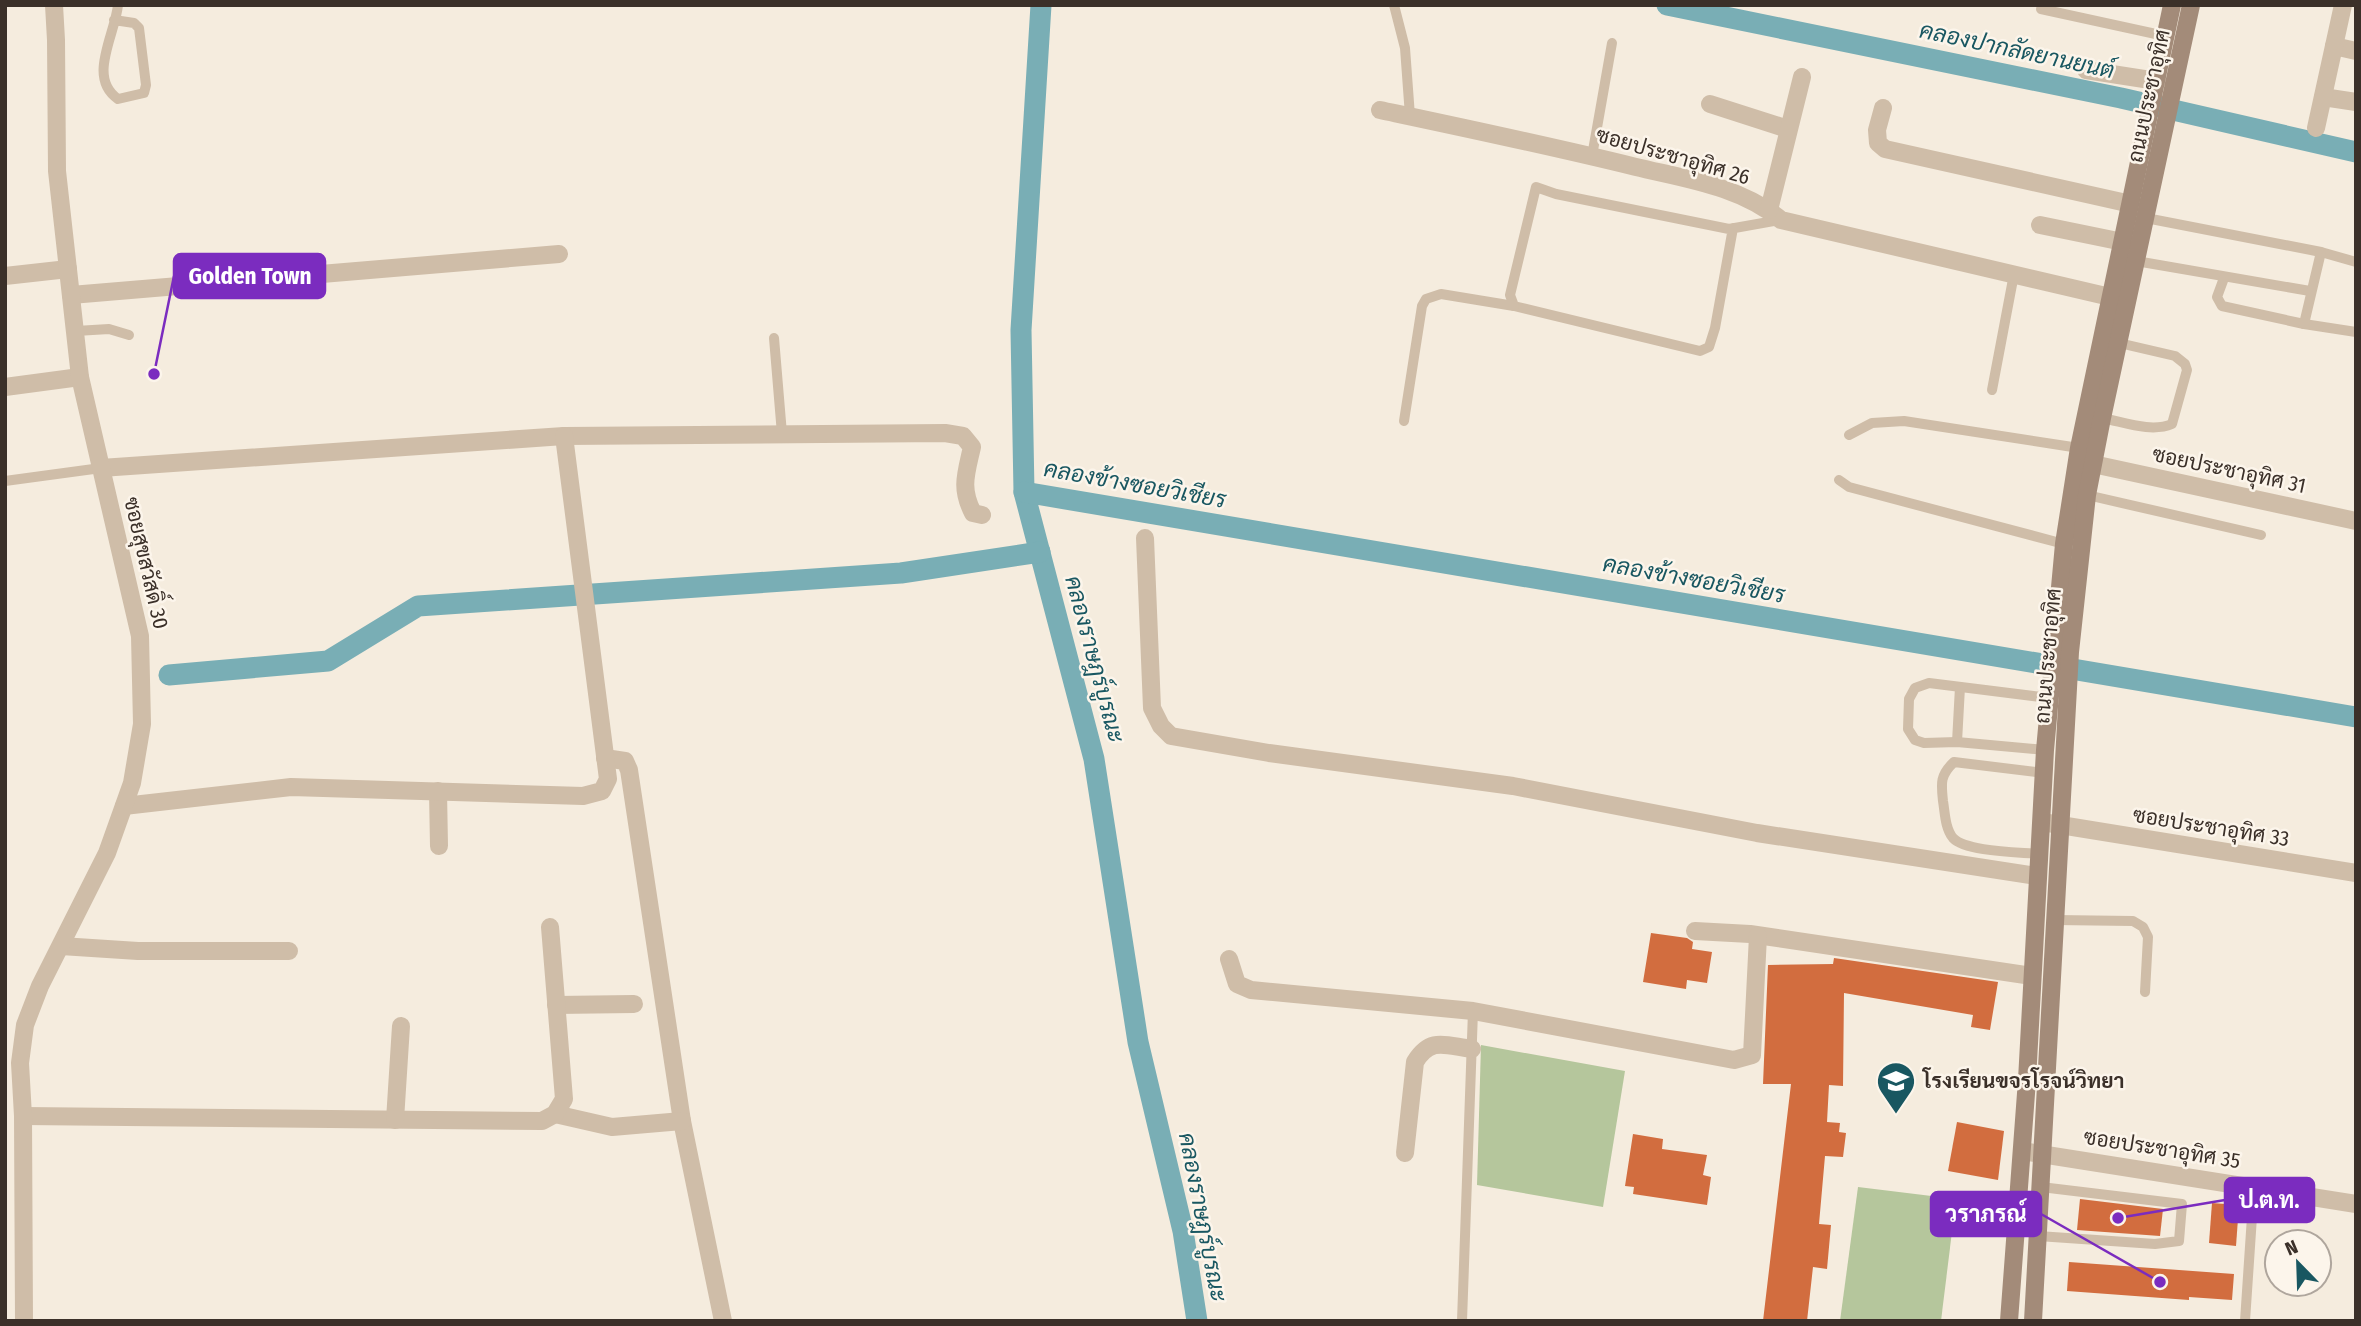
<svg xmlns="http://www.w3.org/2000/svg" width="2361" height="1326" viewBox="0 0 2361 1326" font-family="'Fira Sans Condensed',Sarabun,sans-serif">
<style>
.green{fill:#b5c69c}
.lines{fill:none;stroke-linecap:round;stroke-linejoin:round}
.canal{stroke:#79aeb5;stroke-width:21}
.building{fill:#d26d3f}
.lane{stroke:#cfbda8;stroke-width:10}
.street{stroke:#cfbda8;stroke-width:18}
.secondary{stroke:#a38b79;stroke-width:18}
.labels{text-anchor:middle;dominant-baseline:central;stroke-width:5;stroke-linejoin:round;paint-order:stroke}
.street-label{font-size:21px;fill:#3b3029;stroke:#fcf5eb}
.poi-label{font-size:21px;font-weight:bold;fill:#3b3029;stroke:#fcf5eb;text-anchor:start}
.water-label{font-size:23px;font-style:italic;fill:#195761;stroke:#fcf5eb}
.leader{fill:none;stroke:#7b2cbf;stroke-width:2.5}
.callout-dot{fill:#7b2cbf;stroke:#fcf5eb;stroke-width:2.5}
.callout{fill:#7b2cbf;stroke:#7b2cbf;stroke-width:2.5}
.callout-label{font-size:23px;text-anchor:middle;font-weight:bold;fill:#fff}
</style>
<rect width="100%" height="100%" fill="#f5ecde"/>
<g class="green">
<path d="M1481 1045 1625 1071 1603 1207 1477 1185Z"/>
<path d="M1858 1187 1956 1199 1941 1321H1840Z"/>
</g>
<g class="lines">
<g class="canal">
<path d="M1041 5 1021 330 1024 492 1094 759 1138 1042 1183 1231 1197 1321"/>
<path d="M1667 5 2121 98 2356 152"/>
<path d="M1024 492 2356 717"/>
<path d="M169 675 328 661 418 606 901 573 1040 552"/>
</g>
</g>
<g class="building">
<path d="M1651 933 1687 938 1693 942 1692 949 1712 952 1707 983 1687 980 1686 989 1643 982Z"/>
<path d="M1834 958 1998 982 1990 1030 1971 1027 1973 1015 1844 993 1843 1086 1829 1085 1827 1122 1840 1123 1839 1132 1846 1133 1843 1157 1825 1156 1819 1224 1831 1225 1827 1269 1813 1267 1807 1321H1763L1791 1084H1763L1768 965 1833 964Z"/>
<path d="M1957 1122 2004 1131 1998 1180 1948 1171Z"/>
<path d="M1633 1134 1663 1139 1662 1149 1707 1155 1703 1175 1711 1177 1707 1205 1633 1194 1634 1187 1625 1186Z"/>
<path d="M2080 1199 2163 1209 2160 1236 2077 1230Z"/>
<path d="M2212 1203 2239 1205 2236 1246 2209 1243Z"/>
<path d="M2069 1262 2234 1274 2232 1300 2189 1297V1300L2067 1291Z"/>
</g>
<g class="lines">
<g class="lane">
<path d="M1394 5 1405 48 1410 116"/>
<path d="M2041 9 2165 36"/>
<path d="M114 20 134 23 139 28 146 85 144 93 118 99C87 78 115 35 118 5"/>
<path d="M1592 156 1612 43"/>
<path d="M2146 218 2321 252 2356 262"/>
<path d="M1733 228 1715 328 1709 347 1700 351 1514 306 1510 295 1536 187 1556 194 1729 229C1746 226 1763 223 1780 220"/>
<path d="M2136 261 2310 291"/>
<path d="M2224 278 2217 297 2222 306 2304 324 2356 332"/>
<path d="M2304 324 2321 252"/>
<path d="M76 331 109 329 129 335"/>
<path d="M774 338 782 434"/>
<path d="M1992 390 2014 274"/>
<path d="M2102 418C2124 422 2151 433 2172 424L2187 370 2185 364 2175 356 2119 343"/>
<path d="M1404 421 1422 306 1426 299 1441 294 1514 306"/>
<path d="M1849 435 1872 423 1904 421 2079 448"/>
<path d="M1839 480 1849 487 2064 544"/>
<path d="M5 481 101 468"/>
<path d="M2087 495 2261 535"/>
<path d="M1957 742 1960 687"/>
<path d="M2045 750 1957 742 1924 743 1915 740 1908 729 1909 699 1915 688 1929 683 2049 698"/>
<path d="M2039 854C2020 852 1966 852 1953 838 1945 828 1945 813 1943 801 1941 783 1940 775 1954 762L2044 773"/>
<path d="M2055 920 2133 921 2143 927 2148 937 2145 992"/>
<path d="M2038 1236 2155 1244 2179 1241 2182 1204 2041 1187"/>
<path d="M1462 1321 1473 1011"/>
<path d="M2245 1321 2254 1187"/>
</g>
<g class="street">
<path d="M2334 46 2356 51"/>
<path d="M2086 70 2157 81"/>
<path d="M2323 97 2356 102"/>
<path d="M1710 104 1788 129"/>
<path d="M1883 108 1877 130 1878 143 1885 149 2131 204"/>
<path d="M1380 110C1465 128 1551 146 1636 167 1686 179 1740 186 1781 220L2123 300"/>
<path d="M2316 128 2343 5"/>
<path d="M1769 210 1802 77"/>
<path d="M2040 225 2123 242"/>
<path d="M5 276 68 269"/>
<path d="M71 295 559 254"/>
<path d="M5 387 80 377"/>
<path d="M2093 464 2356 521"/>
<path d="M101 468 564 436 945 433 963 436 972 447C966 474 960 488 973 513L982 515"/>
<path d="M1145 538 1152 708 1161 726 1171 736 1269 753 1513 786 1757 833 2037 876"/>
<path d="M605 758 625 761 629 770 682 1121 723 1321"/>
<path d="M438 791 439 846"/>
<path d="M124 806 291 787 583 796 602 791 608 779 564 436"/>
<path d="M2048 823 2356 873"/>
<path d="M1695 931 1750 934 2032 976"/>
<path d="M61 946 138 951H289"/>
<path d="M1229 959 1237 984 1251 990 1473 1011 1734 1060 1752 1055 1758 936"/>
<path d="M556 1005 634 1004"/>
<path d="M555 1114 612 1127 682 1121"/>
<path d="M23 1116 542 1121 555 1114 564 1099 550 927"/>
<path d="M395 1120 401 1026"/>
<path d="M2022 1151 2356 1204"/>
<path d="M1405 1153 1415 1062C1431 1036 1446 1046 1472 1049"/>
<path d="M24 1321 23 1116 20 1063 25 1025 40 986 107 853 132 783 142 724 140 636 80 377 57 171 56 40 54 5"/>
</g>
<g class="secondary">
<path d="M2009 1321 2027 1080 2045 750 2064 544 2079 448 2172 5"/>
<path d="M2033 1321 2070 652 2087 495 2102 418 2191 5"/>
</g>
</g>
<defs>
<g id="school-pin" transform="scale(2.0125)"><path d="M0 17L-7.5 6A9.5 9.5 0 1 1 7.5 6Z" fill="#195761" stroke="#fcf5eb"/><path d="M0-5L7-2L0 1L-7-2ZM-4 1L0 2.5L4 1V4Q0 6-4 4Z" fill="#fff"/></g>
</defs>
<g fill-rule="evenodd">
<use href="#school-pin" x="1896" y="1081"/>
</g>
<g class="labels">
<g class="street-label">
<text transform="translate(2149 96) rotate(-78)">ถนนประชาอุทิศ</text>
<text transform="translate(1673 156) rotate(16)">ซอยประชาอุทิศ 26</text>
<text transform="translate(2229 470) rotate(12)">ซอยประชาอุทิศ 31</text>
<text transform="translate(146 563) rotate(77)">ซอยสุขสวัสดิ์ 30</text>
<text transform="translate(2048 656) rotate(-85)">ถนนประชาอุทิศ</text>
<text transform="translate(2211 827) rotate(9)">ซอยประชาอุทิศ 33</text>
<text transform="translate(2162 1149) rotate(9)">ซอยประชาอุทิศ 35</text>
</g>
<g class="poi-label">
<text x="1923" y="1081">โรงเรียนขจรโรจน์วิทยา</text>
</g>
<g class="water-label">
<text transform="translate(2017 50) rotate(12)">คลองปากลัดยานยนต์</text>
<text transform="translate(1135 484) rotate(10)">คลองข้างซอยวิเชียร</text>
<text transform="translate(1694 579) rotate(10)">คลองข้างซอยวิเชียร</text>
<text transform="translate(1095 659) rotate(75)">คลองราษฎร์บูรณะ</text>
<text transform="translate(1203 1217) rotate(79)">คลองราษฎร์บูรณะ</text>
</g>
</g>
<path class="leader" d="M154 374L174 276M2118 1218L2225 1200M2160 1282L2041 1214"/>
<g class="callout-dot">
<circle cx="154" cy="374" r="7"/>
<circle cx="2118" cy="1218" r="7"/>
<circle cx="2160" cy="1282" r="7"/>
</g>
<g class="callout">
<rect x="174" y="254" width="151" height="44" rx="7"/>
<rect x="2225" y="1178" width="89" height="44" rx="7"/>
<rect x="1931" y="1192" width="110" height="44" rx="7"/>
</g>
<g class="callout-label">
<text x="250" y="284">Golden Town</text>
<text x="2269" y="1208">ป.ต.ท.</text>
<text x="1986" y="1222">วราภรณ์</text>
</g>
<rect width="2361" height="1326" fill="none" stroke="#3b3029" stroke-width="14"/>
<g transform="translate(2298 1263) rotate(337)"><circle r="33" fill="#fcf5eb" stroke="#afa69d" stroke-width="2"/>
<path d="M0-5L12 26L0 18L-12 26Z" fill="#195761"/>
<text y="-10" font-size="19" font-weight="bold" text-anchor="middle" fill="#3b3029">N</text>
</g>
</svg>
